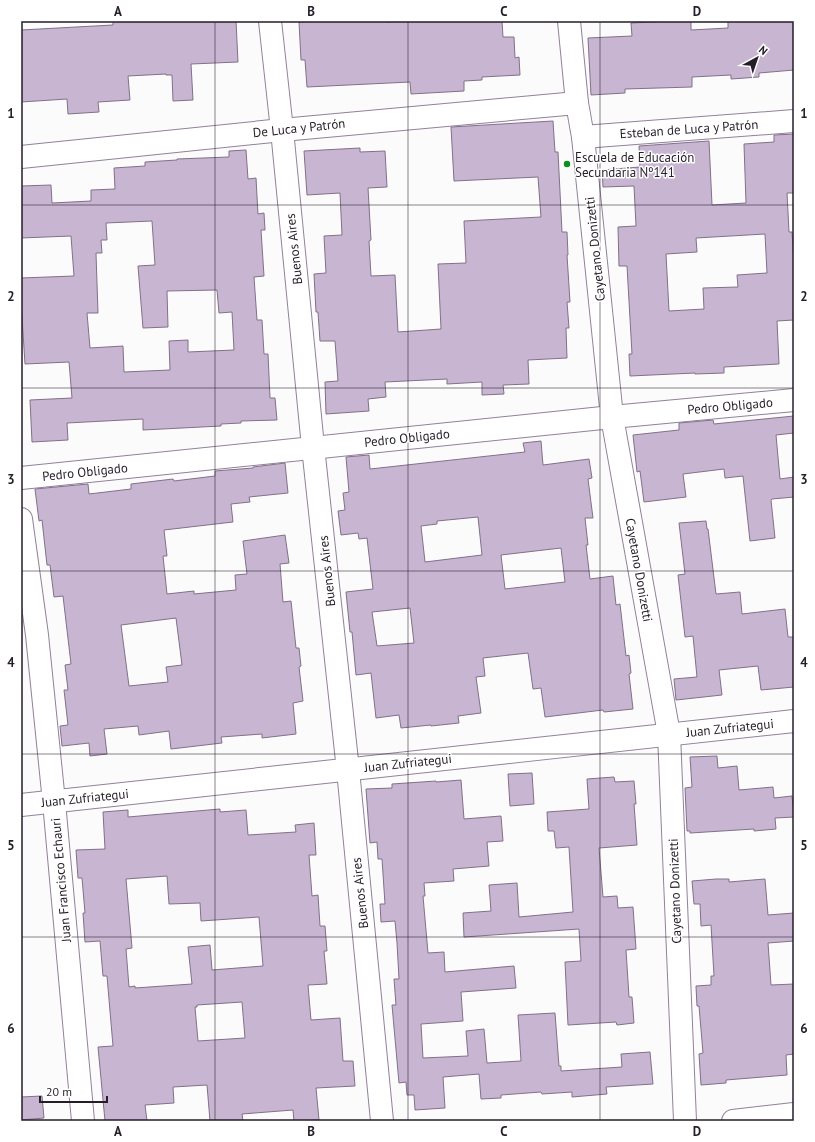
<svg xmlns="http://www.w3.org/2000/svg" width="815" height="1142" viewBox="0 0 815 1142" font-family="'PT Sans',sans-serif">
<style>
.building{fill:#c8b5d1;stroke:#82708a;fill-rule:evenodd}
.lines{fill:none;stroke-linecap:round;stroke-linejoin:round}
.street-casing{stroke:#92809b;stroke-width:24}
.street{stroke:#fff;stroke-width:22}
.grid{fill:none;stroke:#251d28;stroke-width:1;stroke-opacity:0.55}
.poi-dot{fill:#0e9020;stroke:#fff;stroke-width:1.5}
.labels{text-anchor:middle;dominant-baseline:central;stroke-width:3;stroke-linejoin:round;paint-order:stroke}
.street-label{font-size:13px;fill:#251d28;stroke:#fff}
.poi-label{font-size:13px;fill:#251d28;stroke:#fff;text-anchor:start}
.neatline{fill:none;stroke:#251d28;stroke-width:1.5}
.grid-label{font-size:13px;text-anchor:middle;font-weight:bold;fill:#251d28}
</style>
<rect width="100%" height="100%" fill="#fbfbfb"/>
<g class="building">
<path d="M113 21H236L238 62 191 64 193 100 173 101 172 75H166V74L128 76 130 100 98 102 99 112 68 114 67 99 21 102V30L113 25Z"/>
<path d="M325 21H385L386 22 415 21H502L503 37H514L515 58 519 57 520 75 482 77V80L464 81V91L411 94 410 82 307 87 305 60H301L299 22Z"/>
<path d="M674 21H691V30L728 28V21H794V70L759 73V77L731 79V75L692 77V87L625 89V93L591 95 588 38 632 36 631 23Z"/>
<path d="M553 121 555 152H558L562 232H567L568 255H567L570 302H567L569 328H566L567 358 528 360 529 384 503 385 504 394 482 395V382L447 384V379L385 382 386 397 368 399 369 411 326 414 325 382 338 381 335 341H320L318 312H316L314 274 326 273 324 236 342 235 340 193 307 195 304 151 360 148V152L385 151 387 187 368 188 371 240 369 241 371 276 395 275 398 332 441 329 438 264 466 263 464 221 541 217 538 177 454 181 451 127Z"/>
<path d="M794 134V193H787L789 232H792L794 262V320L777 321 779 364 724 367V373L695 374V373L630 376 629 354H632L627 266H619L618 227 636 226 634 186 603 187 602 170 640 167 639 146 709 141 712 205 746 203 744 144 774 142V135ZM765 234 767 273 737 275 738 287 703 288 704 309 669 311 666 254 697 252 696 238Z"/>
<path d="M246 150 248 179 256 178 258 214 264 213 265 230H261L264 276 254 277 257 320H262L264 354H268L270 398H275L277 420 241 421V423L221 424V426L143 430V419L67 423 68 440 32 442 30 400 72 398 69 362 25 364 21 302V278L74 276 71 236 21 238V186L51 185 52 203 91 201V190L115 189 114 168 145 166V162L177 160V159L229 157V151ZM152 221 155 265 138 266 143 328 168 327 167 291 217 290 219 313 232 312 234 350 188 352V340L169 341 170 370 124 372 123 346 90 348 87 313H98L96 253H102L101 240H107L106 223Z"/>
<path d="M794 416V433L776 435 780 479 794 477V497L772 499 771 500 775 538 750 541 743 476 725 478 724 469 683 474 686 497 644 502 640 471 637 472 633 435 679 430V423L713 420 714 424Z"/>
<path d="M541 441 543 465 589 459 592 478 588 479 593 518H585L588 545H586L590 579 613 576 616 605 620 604 626 656 629 655 631 673 629 674 633 709 604 712 603 710 545 717 541 688 533 689 528 653 483 658 485 676 476 677 481 713 458 716 459 723 431 726V725L401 728 399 715 376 718 371 673 356 675 352 632H350L346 592 373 589 367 538 359 539 358 533 341 535 338 511 345 510 343 493 349 492 346 457 369 455 370 469 525 452 523 443ZM478 517 482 555 425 562 421 526 437 524V521ZM561 548 565 582 505 589 501 555ZM410 608 414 643 377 646 372 612Z"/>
<path d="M285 463 288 493 249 497 250 502 231 504 233 522 164 530 167 556H163L167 594 194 591V594L236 590 235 575 247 574 243 541 285 535 289 563 280 564 283 602 291 601 296 648H299L301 666 299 667 303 701 293 703 296 734 262 738V734L221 737 222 743 171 749 169 731 139 735 138 726 104 729 107 754 90 756 89 743 62 746 60 726 68 725 64 690H68L65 665 71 664 63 596 54 597 50 565H47L42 520 39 521 35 489 88 484 89 494 131 489V484L173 479 174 481 215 476V471L253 468V467ZM176 618 182 665 166 667 168 682 129 686 121 625Z"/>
<path d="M706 521 707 529H708L716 594 740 592 742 614 785 609 788 637H794V687L761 690 758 666 719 670 722 695 676 700 674 679 697 677 693 636 685 637 678 575 685 574 679 523Z"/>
<path d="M717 756 718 768 737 766 739 790 773 787 774 798 792 796 794 817 775 818 776 829 754 831V829L690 833V831H687L685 788 692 787 690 757Z"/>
<path d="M532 773 534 804 510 806 508 774Z"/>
<path d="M614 777 615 782 634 781 636 804H634L637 845 599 848 603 897 617 896 618 908 633 907 636 949 626 950 629 997H632L634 1023 617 1025 616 1022 568 1025 565 962 581 961 579 929 464 937 463 913 491 911 489 885 517 883 519 917 573 912 569 847 556 848 554 831H548L547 812 589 809 587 779Z"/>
<path d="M461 780 464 819 501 816 503 841 487 842 489 866 453 869 454 881 424 883 425 896H423L428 953 444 952 445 972 514 966 516 988 461 992 463 1021 421 1024 423 1058 468 1056 466 1031 484 1029 487 1063 521 1061 518 1015 555 1013 559 1066H561V1071L622 1067 621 1054 650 1052 653 1084 606 1087 607 1094 572 1097V1092L542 1094 541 1092 501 1095V1098L481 1099 479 1074 443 1077 445 1108 415 1110 414 1095H407L406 1082 399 1083 392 1005H396L394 979H399L397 943 395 921 381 922 380 904H385L382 859H378L377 842 370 843 366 789 392 788V784L436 781V782Z"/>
<path d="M220 809V812L246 810 248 835 296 832 295 825 314 823 316 855H309L312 896 318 895 320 926H325L327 951H324L327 984 308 985 311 1020 340 1018 343 1061H353L355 1086 316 1088 319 1120 294 1121 293 1110 242 1114 243 1121H210L207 1085 173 1087 174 1103 145 1105 147 1121H105L98 1047 113 1046 107 976H103L100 941 85 942 83 913H85L82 878H78L76 850 105 849 103 812 128 810V817ZM167 876 169 904 200 903 201 921 259 917 263 966 212 970 210 945 188 947 192 984 135 988V986L129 987 126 949 132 948 126 879ZM242 1002 245 1038 198 1041 195 1007H197V1005Z"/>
<path d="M716 879H729V882L765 879 768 915 794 913V941L768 943 771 985 794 984V1054L786 1055 787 1075 726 1080V1083L701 1085 699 1054 703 1053 699 1006H697L696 986 711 985V976H714L711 925 701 926 700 904H694L692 881Z"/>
<path d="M42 1096 44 1118 21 1120V1097Z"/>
</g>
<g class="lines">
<g class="street-casing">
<g id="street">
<path d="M270 21 282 130 313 447 348 770 382 1121"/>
<path d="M569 21 577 103 583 137 612 417 669 734 685 1121"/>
<path d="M583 137 794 121"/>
<path d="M21 157 282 130 577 103"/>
<path d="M21 478 612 417 794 400"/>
<path d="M21 519 37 635 54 802 83 1121"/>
<path d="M21 805 794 721"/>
<path d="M733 1121 794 1114"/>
</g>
</g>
<use href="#street" class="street"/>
</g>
<path class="grid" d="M215 21V1121M408 21V1121M600 21V1121M21 205H794M21 388H794M21 571H794M21 754H794M21 937H794"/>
<circle class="poi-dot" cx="567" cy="164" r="4"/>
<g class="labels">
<g class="street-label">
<text transform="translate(299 128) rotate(-6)">De Luca y Patrón</text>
<text transform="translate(689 129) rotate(-4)">Esteban de Luca y Patrón</text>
<text transform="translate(294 249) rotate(-96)">Buenos Aires</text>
<text transform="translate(595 249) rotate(-96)">Cayetano Donizetti</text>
<text transform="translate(730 406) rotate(-5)">Pedro Obligado</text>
<text transform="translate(407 438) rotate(-6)">Pedro Obligado</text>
<text transform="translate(85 472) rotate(-6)">Pedro Obligado</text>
<text transform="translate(639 570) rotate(80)">Cayetano Donizetti</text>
<text transform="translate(327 571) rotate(-96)">Buenos Aires</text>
<text transform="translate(730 728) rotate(-6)">Juan Zufriategui</text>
<text transform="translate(408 763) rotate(-6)">Juan Zufriategui</text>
<text transform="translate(85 798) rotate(-6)">Juan Zufriategui</text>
<text transform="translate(61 880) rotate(-95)">Juan Francisco Echauri</text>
<text transform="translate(675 891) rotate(-92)">Cayetano Donizetti</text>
<text transform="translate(360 893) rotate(-96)">Buenos Aires</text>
</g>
<g class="poi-label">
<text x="575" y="157">Escuela de Educación<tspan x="575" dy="15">Secundaria Nº141</tspan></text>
</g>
</g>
<rect width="815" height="1142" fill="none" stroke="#ffffff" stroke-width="44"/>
<g transform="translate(757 58) rotate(40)" stroke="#ffffff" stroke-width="3" paint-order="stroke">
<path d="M0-3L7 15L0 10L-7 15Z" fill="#251d28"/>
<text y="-6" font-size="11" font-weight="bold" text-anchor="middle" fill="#251d28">N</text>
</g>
<path d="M40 1096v6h67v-6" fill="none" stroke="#251d28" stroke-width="2"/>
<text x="46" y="1096" font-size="12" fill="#251d28" stroke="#ffffff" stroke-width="3" paint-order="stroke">20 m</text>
<rect x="22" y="22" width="771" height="1098" class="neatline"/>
<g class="grid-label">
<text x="118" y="16">A</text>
<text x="311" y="16">B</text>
<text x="504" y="16">C</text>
<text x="697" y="16">D</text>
<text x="11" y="118">1</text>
<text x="804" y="118">1</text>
<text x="11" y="301">2</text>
<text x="804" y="301">2</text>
<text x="11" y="484">3</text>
<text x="804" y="484">3</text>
<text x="11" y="667">4</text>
<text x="804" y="667">4</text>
<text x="11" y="850">5</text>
<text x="804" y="850">5</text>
<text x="11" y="1033">6</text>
<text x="804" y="1033">6</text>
<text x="118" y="1136">A</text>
<text x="311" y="1136">B</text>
<text x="504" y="1136">C</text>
<text x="697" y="1136">D</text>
</g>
</svg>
